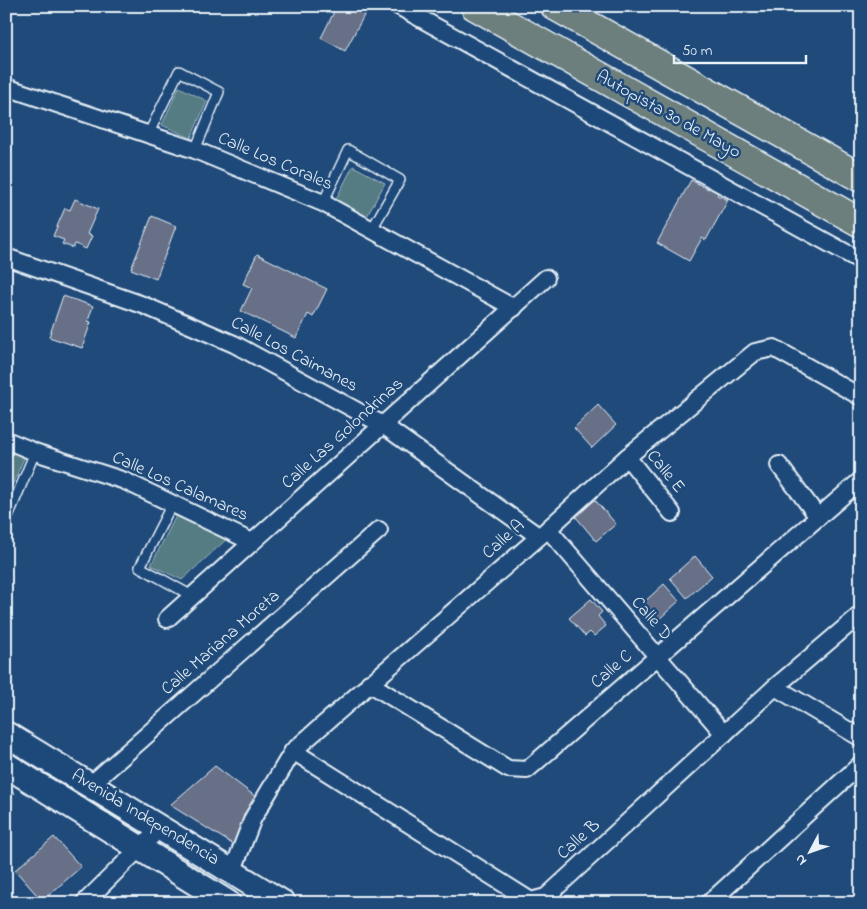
<svg xmlns="http://www.w3.org/2000/svg" width="867" height="909" viewBox="0 0 867 909" font-family="'Indie Flower',sans-serif">
<style>
.green{fill:#557b82;stroke:#9eb6bd}
.building{fill:#677088;stroke:#e8f1f8}
.lines{fill:none;stroke-linecap:round;stroke-linejoin:round}
.lane-casing{stroke:#e8f1f8;stroke-width:12}
.street-casing{stroke:#e8f1f8;stroke-width:20}
.secondary-casing{stroke:#e8f1f8;stroke-width:28}
.highway-casing{stroke:#e8f1f8;stroke-width:31}
.lane{stroke:#1f4a7a;stroke-width:9}
.street{stroke:#1f4a7a;stroke-width:16}
.secondary{stroke:#1f4a7a;stroke-width:24}
.highway{stroke:#6c7f7c;stroke-width:28}
.labels{text-anchor:middle;dominant-baseline:central;stroke-width:5;stroke-linejoin:round;paint-order:stroke}
.street-label{font-size:18px;fill:#e8f1f8;stroke:#1f4a7a}
</style>
<rect width="100%" height="100%" fill="#1f4a7a"/>
<filter id="ink" filterUnits="userSpaceOnUse"><feTurbulence type="fractalNoise" baseFrequency=".02" numOctaves="2"/><feDisplacementMap in="SourceGraphic" scale="10" xChannelSelector="R" yChannelSelector="G"/><feConvolveMatrix kernelMatrix="1 2 1 2 8 2 1 2 1" color-interpolation-filters="sRGB"/></filter>
<g filter="url(#ink)">
<g class="green">
<path d="M179 87 207 101 191 138 162 125Z"/>
<path d="M353 166 385 183 366 218 335 201Z"/>
<path d="M6 451 25 456 6 499Z"/>
<path d="M176 516 229 537 182 580 151 565Z"/>
</g>
<g class="building">
<path d="M337 6H369L345 51 321 38Z"/>
<path d="M691 180 708 189 709 186 719 192 717 195 728 200 706 240 702 238 689 261 657 243Z"/>
<path d="M75 199 98 209 87 234 92 236 86 249 75 244 73 248 62 244 64 240 53 236 65 208 70 210Z"/>
<path d="M152 216 176 226 156 279 131 269Z"/>
<path d="M257 254 327 289 313 317 308 314 296 338 241 311 252 288 243 284Z"/>
<path d="M63 296 93 306 88 321 91 322 82 348 49 337Z"/>
<path d="M598 405 616 425 592 448 574 428Z"/>
<path d="M595 500 616 524 596 541 576 517Z"/>
<path d="M695 556 712 576 687 598 670 578Z"/>
<path d="M664 584 679 601 657 621 642 604Z"/>
<path d="M591 599 602 612 598 616 606 626 594 636 590 632 585 636 569 618Z"/>
<path d="M215 766 260 800 237 843 234 845 170 805Z"/>
<path d="M6 788 15 793 6 801Z"/>
<path d="M54 837 81 867 42 901 15 870Z"/>
</g>
<g class="lines">
<g class="lane-casing">
<g id="lane">
<path d="M148 135 179 71 219 92 195 150"/>
<path d="M323 203 348 150 400 180 372 229"/>
<path d="M173 502 140 567 192 596"/>
<path d="M6 516 8 517 35 452"/>
</g>
</g>
<g class="street-casing">
<g id="street">
<path d="M398 6 861 261"/>
<path d="M6 87 195 150 323 203 514 308"/>
<path d="M6 257 143 305 234 344 383 425 538 536"/>
<path d="M6 440 35 452 125 481 252 542"/>
<path d="M627 457 672 513"/>
<path d="M779 465 818 517"/>
<path d="M548 529 724 734"/>
<path d="M167 619 546 278"/>
<path d="M369 683 508 769 527 770 861 480"/>
<path d="M775 687 861 738"/>
<path d="M293 751 531 901 546 897 775 687 861 614"/>
<path d="M89 786 379 530"/>
<path d="M233 870 253 818 293 751 548 529 627 457 755 352 774 348 861 397"/>
<path d="M84 903 160 828"/>
<path d="M709 903 861 764"/>
</g>
</g>
<g class="secondary-casing">
<g id="secondary">
<path d="M6 734 283 903"/>
<path d="M6 765 228 903"/>
</g>
</g>
<g class="highway-casing">
<g id="highway">
<path d="M475 6 861 223"/>
<path d="M555 6 861 178"/>
</g>
</g>
<use href="#lane" class="lane"/>
<use href="#street" class="street"/>
<use href="#secondary" class="secondary"/>
<use href="#highway" class="highway"/>
</g>
</g>
<g class="labels">
<g class="street-label">
<text transform="translate(668 115) rotate(29)">Autopista 30 de Mayo</text>
<text transform="translate(275 162) rotate(23)">Calle Los Corales</text>
<text transform="translate(294 355) rotate(28)">Calle Los Caimanes</text>
<text transform="translate(343 434) rotate(-42)">Calle Las Golondrinas</text>
<text transform="translate(665 472) rotate(51)">Calle E</text>
<text transform="translate(180 487) rotate(24)">Calle Los Calamares</text>
<text transform="translate(504 540) rotate(-41)">Calle A</text>
<text transform="translate(651 619) rotate(49)">Calle D</text>
<text transform="translate(221 643) rotate(-41)">Calle Mariana Moreta</text>
<text transform="translate(612 670) rotate(-41)">Calle C</text>
<text transform="translate(145 818) rotate(31)">Avenida Independencia</text>
<text transform="translate(579 840) rotate(-42)">Calle B</text>
</g>
</g>
<rect width="867" height="909" fill="none" stroke="#1f4a7a" stroke-width="25"/>
<rect x="12" y="12" width="842" height="884" fill="none" stroke="#e8f1f8" stroke-width="2" filter="url(#ink)"/>
<g transform="translate(810 852) rotate(229)" stroke="#1f4a7a" stroke-width="4" paint-order="stroke">
<path d="M0-4L9 19L0 12L-9 19Z" fill="#e8f1f8"/>
<text y="-8" font-size="14" font-weight="bold" text-anchor="middle" fill="#e8f1f8">N</text>
</g>
<path d="M674 55v8h132v-8" fill="none" stroke="#e8f1f8" stroke-width="2.5"/>
<text x="682" y="55" font-size="15" fill="#e8f1f8" stroke="#1f4a7a" stroke-width="4" paint-order="stroke">50 m</text>
</svg>
